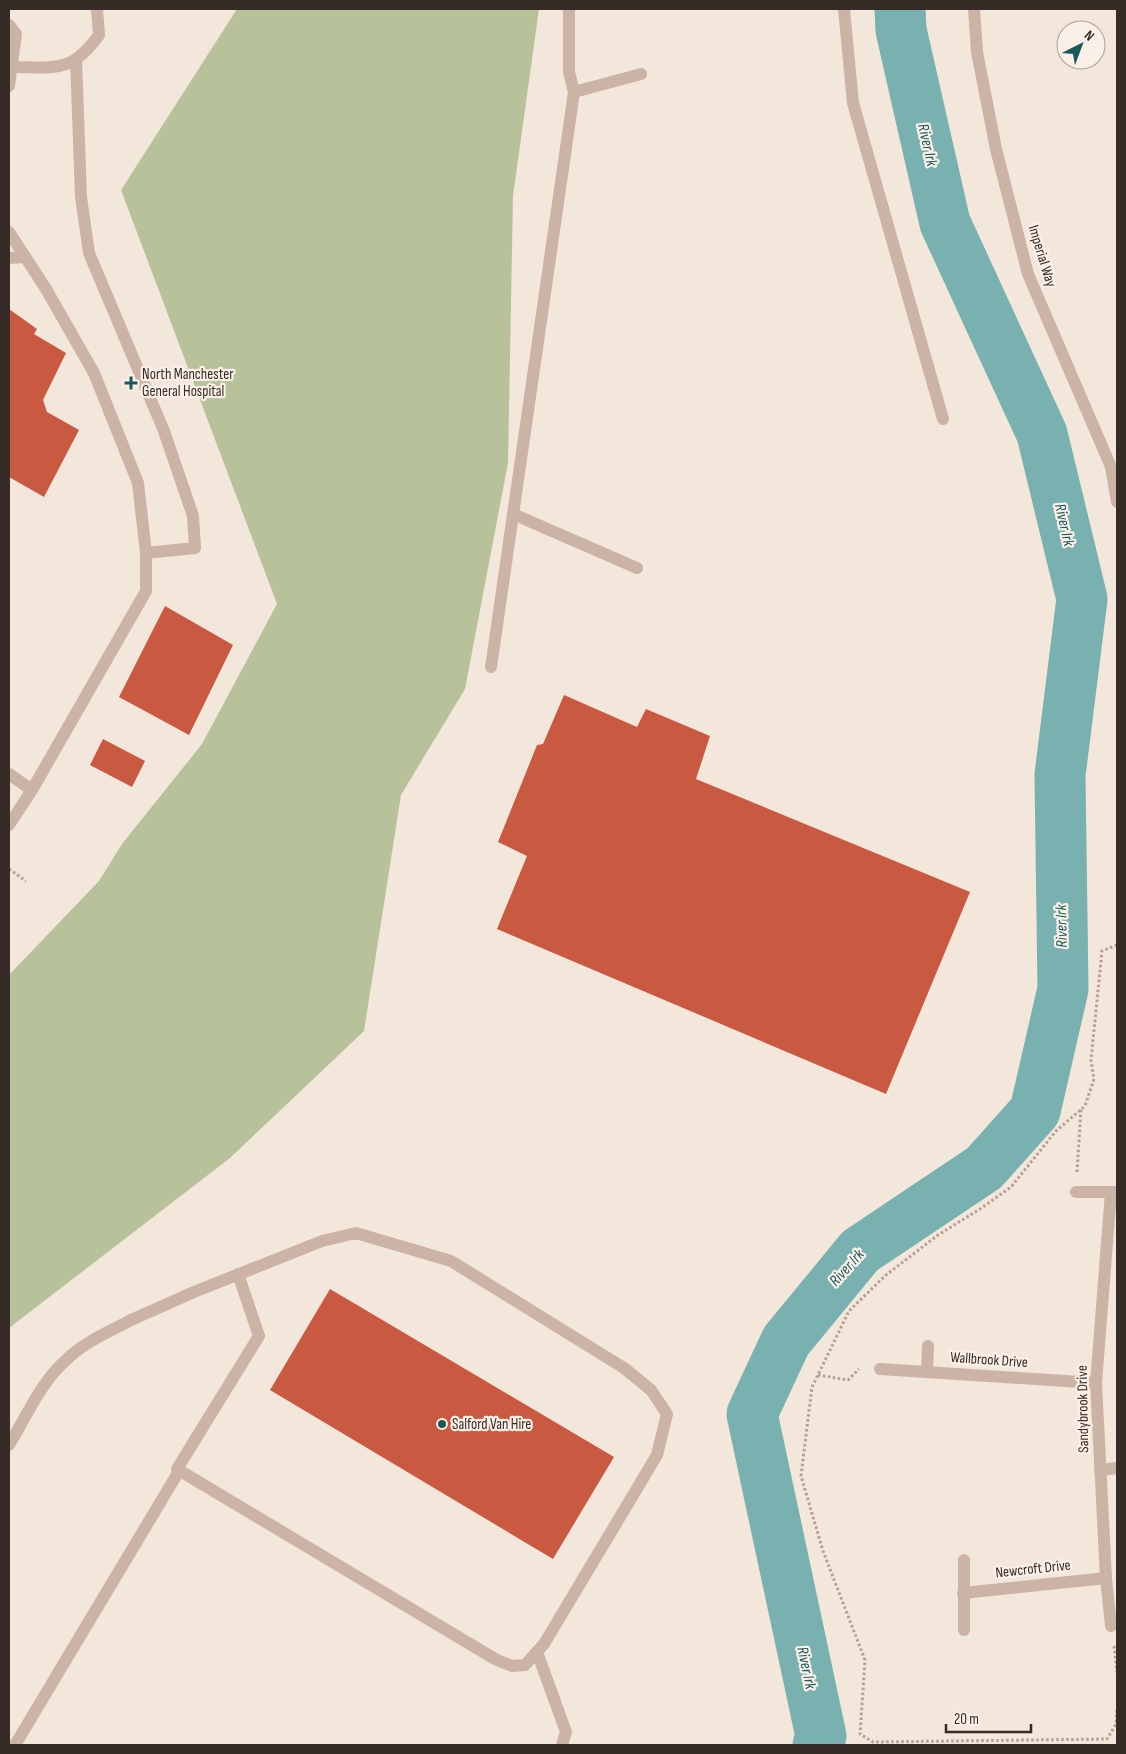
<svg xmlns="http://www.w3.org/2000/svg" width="1126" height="1754" viewBox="0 0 1126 1754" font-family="'Sofia Sans Condensed',sans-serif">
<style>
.green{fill:#b7c29a}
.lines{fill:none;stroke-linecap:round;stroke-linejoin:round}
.river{stroke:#78b1af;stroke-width:51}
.building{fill:#ca5941}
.path{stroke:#b79e90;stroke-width:3;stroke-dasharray:2.5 2.5;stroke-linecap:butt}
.lane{stroke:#cbb4a6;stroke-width:12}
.street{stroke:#cbb4a6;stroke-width:12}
.poi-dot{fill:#1b5a5a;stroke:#faf0e7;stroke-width:2}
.labels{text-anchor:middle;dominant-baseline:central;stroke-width:4.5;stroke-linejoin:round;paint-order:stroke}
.street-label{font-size:15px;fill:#372b27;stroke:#faf0e7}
.poi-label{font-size:15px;fill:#372b27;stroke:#faf0e7;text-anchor:start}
.water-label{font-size:16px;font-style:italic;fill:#1b5a5a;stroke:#faf0e7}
</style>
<rect width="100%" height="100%" fill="#f3e6db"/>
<path class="green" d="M237 9H539L513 196 508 463 465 689 401 795 364 1031 230 1158 9 1328V975L99 881 122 844 202 744 277 604 121 190Z"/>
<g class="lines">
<path class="river" d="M818 1745 821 1736 752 1414 786 1341 860 1251 984 1168 1035 1111 1063 989 1060 775 1082 599 1042 434 945 223 901 30 900 9"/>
</g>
<g class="building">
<path d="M9 309 37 329 34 334 66 353 43 400 47 412 79 430 44 497 9 477Z"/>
<path d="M165 606 233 645 189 735 119 697Z"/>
<path d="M564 695 637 727 646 709 710 736 696 779 970 892 886 1094 497 929 527 856 498 842 537 745 543 744Z"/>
<path d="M103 739 145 761 132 787 90 765Z"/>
<path d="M330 1289 614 1457 553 1559 270 1390Z"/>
</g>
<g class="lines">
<g class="path">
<path d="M9 869 26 881"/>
<path d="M1117 945 1102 951 1091 1060 1094 1079 1085 1106 1056 1131 1011 1187 980 1209 938 1235 886 1275 849 1311 812 1387 801 1476 823 1551 865 1660 860 1734 873 1742 1107 1739 1116 1724 1117 1708"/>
<path d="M1077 1172 1081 1109"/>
<path d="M818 1375 848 1380 859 1369"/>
<path d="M1114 1646 1117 1672"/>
</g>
<g class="lane">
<path d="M844 9 853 103 943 419"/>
<path d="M9 25 16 34 9 86"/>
<path d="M76 59 81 197 89 253 164 431 193 516 195 548 146 553"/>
<path d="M11 67C55 67 71 74 99 35L97 9"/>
<path d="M574 92 641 74"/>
<path d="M513 514 637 568"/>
<path d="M9 774 32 790"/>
<path d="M131 1320 194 1292 322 1241 356 1233 451 1261 624 1368 651 1390 667 1414 657 1455 544 1644 525 1665 512 1666 495 1659 177 1469 259 1336 238 1274"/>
<path d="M537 1652 566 1732 562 1745"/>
<path d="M15 1745 179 1471"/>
</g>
<g class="street">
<path d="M974 9 977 52 996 149 1028 274 1111 467 1117 502"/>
<path d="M9 232 46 289 94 373 138 483 146 553V591L32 790 9 825"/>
<path d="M9 258 25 257"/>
<path d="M491 667 574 92 569 72V9"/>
<path d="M1076 1192H1117"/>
<path d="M1111 1192 1096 1383 1106 1578 1111 1626"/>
<path d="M880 1369 1096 1383"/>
<path d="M927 1372 928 1346"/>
<path d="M9 1445C26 1417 41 1382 66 1360 84 1342 109 1332 131 1320"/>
<path d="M1100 1470 1117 1468"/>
<path d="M964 1560V1630"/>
<path d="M963 1593 1106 1578"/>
</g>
</g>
<g class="poi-dot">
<path d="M128.5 375.5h5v5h5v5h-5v5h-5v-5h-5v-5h5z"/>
<circle cx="442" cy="1424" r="5"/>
</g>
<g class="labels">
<g class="street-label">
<text transform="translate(1042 256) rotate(73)">Imperial Way</text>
<text transform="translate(989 1360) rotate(4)">Wallbrook Drive</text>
<text transform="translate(1083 1409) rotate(-91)">Sandybrook Drive</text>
<text transform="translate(1033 1569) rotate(-6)">Newcroft Drive</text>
</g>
<g class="poi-label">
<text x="142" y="374">North Manchester<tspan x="142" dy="17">General Hospital</tspan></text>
<text x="452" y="1424">Salford Van Hire</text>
</g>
<g class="water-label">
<text transform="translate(927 145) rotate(77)">River Irk</text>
<text transform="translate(1064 525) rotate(77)">River Irk</text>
<text transform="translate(1062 926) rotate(-91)">River Irk</text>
<text transform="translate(847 1268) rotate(-48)">River Irk</text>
<text transform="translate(806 1668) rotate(78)">River Irk</text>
</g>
</g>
<rect width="1126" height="1754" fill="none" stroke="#372b27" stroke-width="20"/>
<g transform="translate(1081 45) rotate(42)"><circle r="24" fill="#faf0e7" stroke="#aca19a"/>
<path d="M0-4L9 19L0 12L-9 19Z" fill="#1b5a5a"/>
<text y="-8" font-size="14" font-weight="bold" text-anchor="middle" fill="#372b27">N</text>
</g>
<path d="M946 1724v8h85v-8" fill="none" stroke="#372b27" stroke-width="2.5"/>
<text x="954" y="1724" font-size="15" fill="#372b27" stroke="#faf0e7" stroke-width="4" paint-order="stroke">20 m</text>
</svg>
